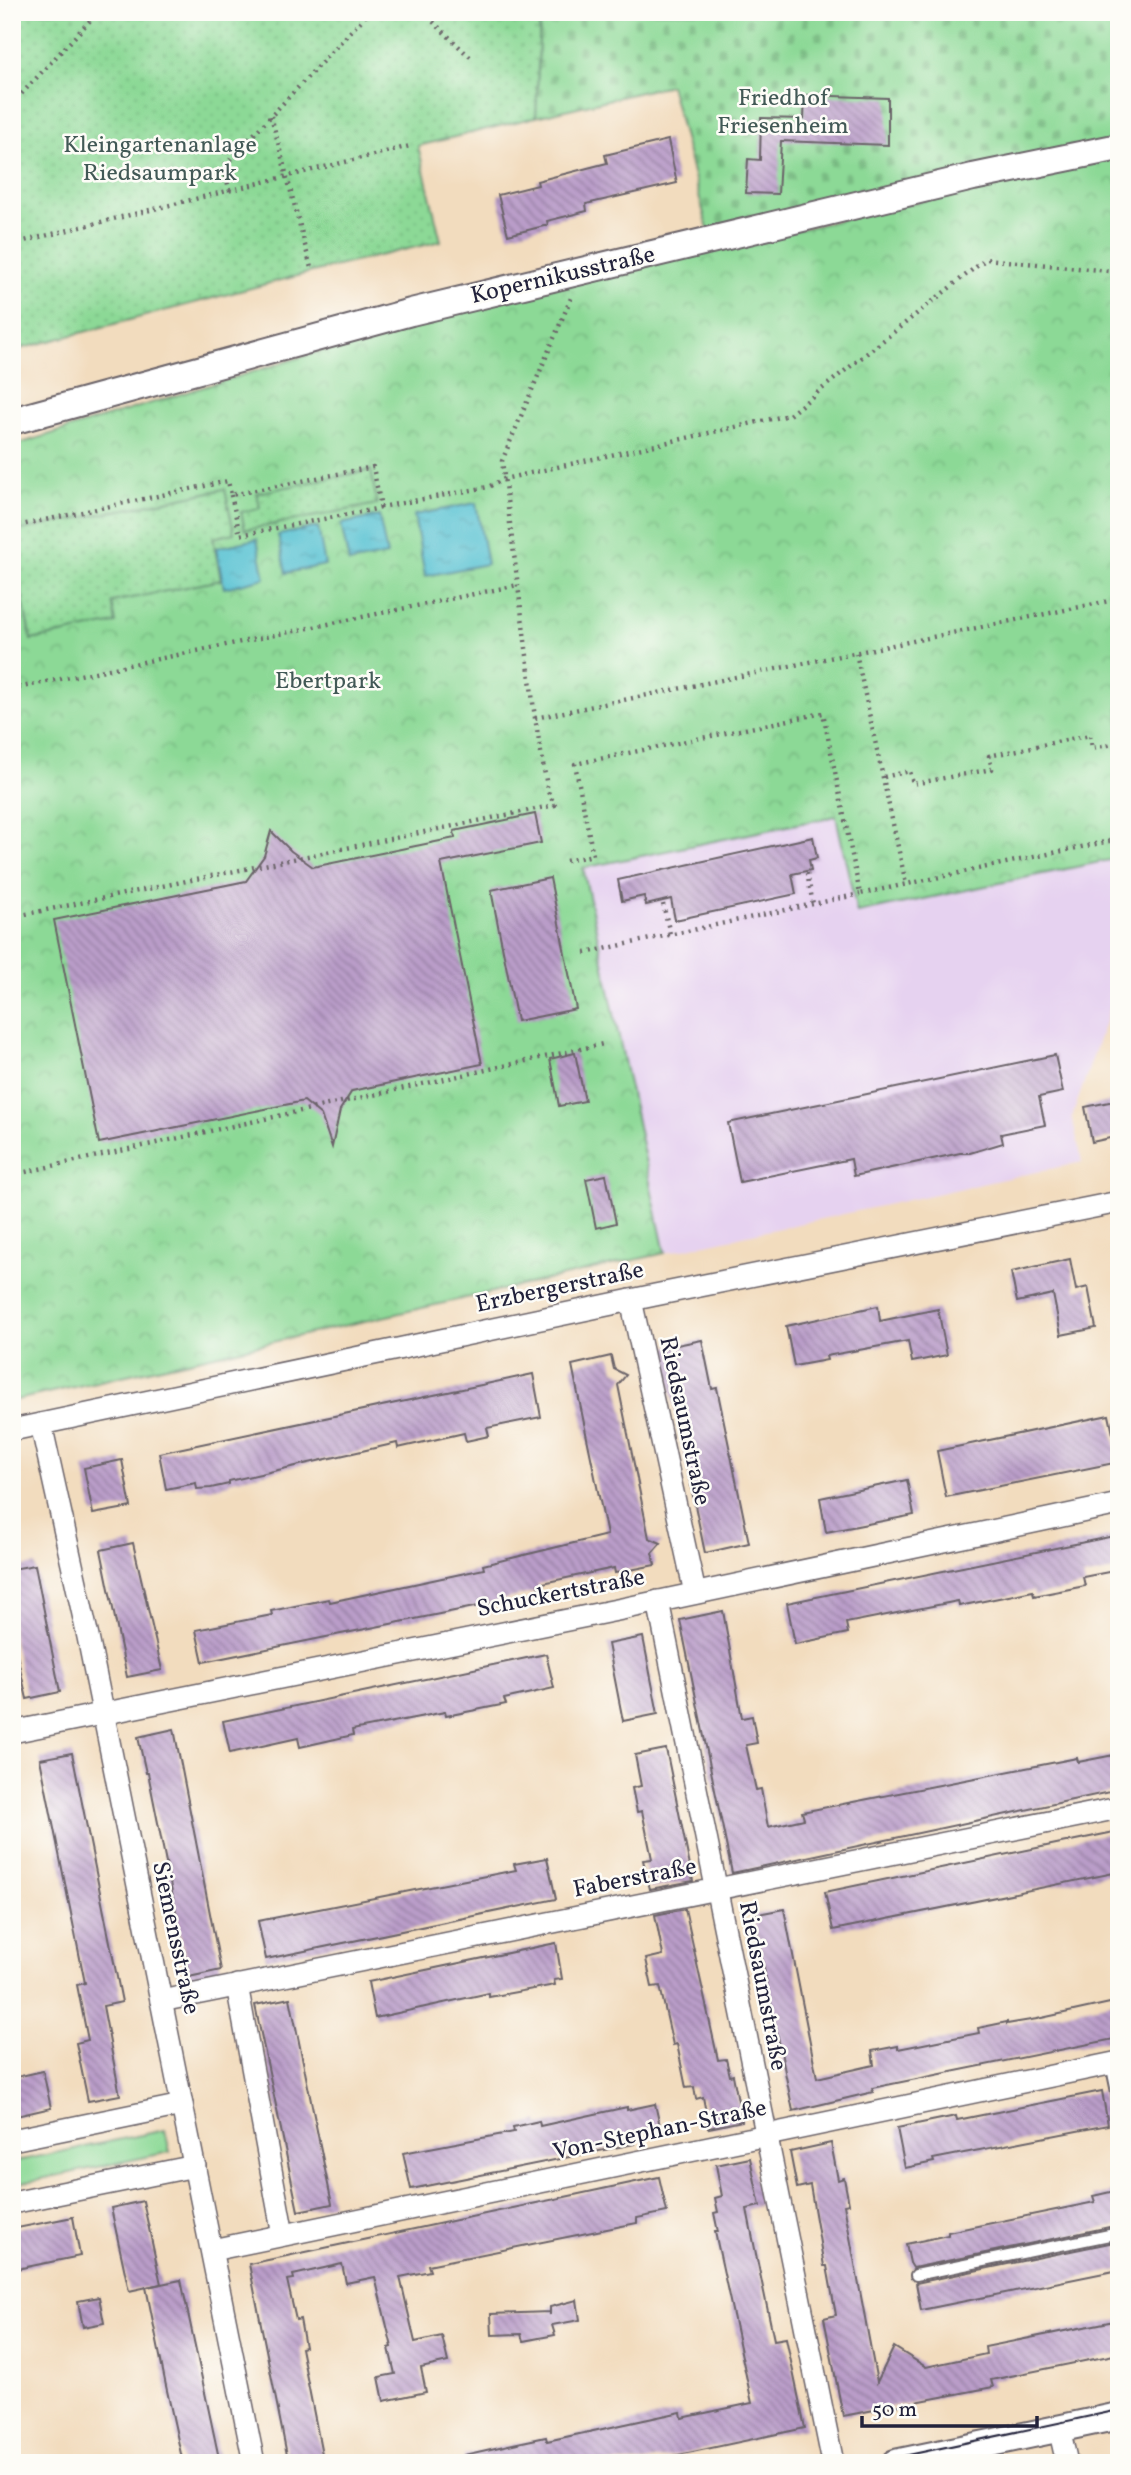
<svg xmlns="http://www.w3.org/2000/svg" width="1131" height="2475" viewBox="0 0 1131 2475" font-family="Vollkorn,serif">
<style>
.built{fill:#e6d2f0}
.grass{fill:#8cd996;stroke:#577e68;stroke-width:2}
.cemetery{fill:url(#cemetery-stones);stroke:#577e68;stroke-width:2}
.park{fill:url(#park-crowns);stroke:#577e68;stroke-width:2}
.garden{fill:url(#garden-dots);stroke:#577e68;stroke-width:2}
.water{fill:url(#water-ripples);stroke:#3d7287;stroke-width:2}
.building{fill:url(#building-back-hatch)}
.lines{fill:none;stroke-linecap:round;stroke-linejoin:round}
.service-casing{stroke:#6b6369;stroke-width:14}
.minor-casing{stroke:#6b6369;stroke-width:24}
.tertiary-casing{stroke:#6b6369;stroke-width:30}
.path{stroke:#6b6369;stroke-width:4.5;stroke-dasharray:2 5;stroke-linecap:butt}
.service{stroke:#fff;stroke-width:10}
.minor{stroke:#fff;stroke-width:21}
.tertiary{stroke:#fff;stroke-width:26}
.tram{stroke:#22223b;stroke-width:2}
.labels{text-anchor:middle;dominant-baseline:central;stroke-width:5;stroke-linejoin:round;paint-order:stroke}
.park-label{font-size:24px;fill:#425956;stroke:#fdfcf7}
.street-label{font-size:24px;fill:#22223b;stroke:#fdfcf7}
</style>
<defs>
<pattern id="cemetery-stones" width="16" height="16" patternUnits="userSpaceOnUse" patternTransform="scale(1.75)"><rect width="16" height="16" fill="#8cd996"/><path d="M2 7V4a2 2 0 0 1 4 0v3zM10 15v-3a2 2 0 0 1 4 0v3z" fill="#78ba82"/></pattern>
<pattern id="park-crowns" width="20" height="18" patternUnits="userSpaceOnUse" patternTransform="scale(1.75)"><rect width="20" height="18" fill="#8cd996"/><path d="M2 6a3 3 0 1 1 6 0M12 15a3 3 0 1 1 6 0" fill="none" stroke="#78ba82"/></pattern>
<pattern id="garden-dots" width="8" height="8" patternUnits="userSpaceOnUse" patternTransform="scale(1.75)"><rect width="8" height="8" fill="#8cd996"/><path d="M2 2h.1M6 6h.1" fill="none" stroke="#78ba82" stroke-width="1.8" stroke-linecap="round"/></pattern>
<pattern id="water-ripples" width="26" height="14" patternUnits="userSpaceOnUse" patternTransform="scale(1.75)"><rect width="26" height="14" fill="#58c2d3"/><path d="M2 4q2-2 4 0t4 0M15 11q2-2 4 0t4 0" fill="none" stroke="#4ca6b6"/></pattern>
<pattern id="building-back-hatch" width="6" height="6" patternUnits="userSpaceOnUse" patternTransform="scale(1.75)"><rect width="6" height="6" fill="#ba9dc9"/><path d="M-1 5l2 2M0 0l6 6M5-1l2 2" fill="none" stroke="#9780a4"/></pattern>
</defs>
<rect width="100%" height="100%" fill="#fdfcf7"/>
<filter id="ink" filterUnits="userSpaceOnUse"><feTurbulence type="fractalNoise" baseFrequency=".0143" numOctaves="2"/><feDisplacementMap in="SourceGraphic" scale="14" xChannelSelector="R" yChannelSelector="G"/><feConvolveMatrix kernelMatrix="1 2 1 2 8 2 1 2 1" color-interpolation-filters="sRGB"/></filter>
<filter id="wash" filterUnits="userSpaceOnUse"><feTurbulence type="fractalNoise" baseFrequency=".00686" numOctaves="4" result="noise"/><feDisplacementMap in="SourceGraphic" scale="28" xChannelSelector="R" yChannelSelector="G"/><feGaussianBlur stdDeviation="1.57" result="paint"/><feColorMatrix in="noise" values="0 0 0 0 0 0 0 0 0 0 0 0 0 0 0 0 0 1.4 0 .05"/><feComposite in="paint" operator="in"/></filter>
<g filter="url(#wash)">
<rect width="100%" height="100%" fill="#f2dcbe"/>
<path class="built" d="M836 816 857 913 1119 858V982L1072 1117 1082 1162 665 1253 583 868Z"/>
<path class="grass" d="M165 2130 170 2152 12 2185V2162Z"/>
<path class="cemetery" d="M540 12H1119V140L709 233 670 85 536 117Z"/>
<path class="park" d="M1119 155V858L857 913 836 816 583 868 665 1253 12 1401V446L457 309Z"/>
<g class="garden">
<path d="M12 12H540L536 117 418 146 441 241 312 272 12 351Z"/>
<path d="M371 470 377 504 245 530 241 512 260 508 257 493Z"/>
<path d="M225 489 234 533 213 538 221 580 112 602 116 623 31 640 12 546V532Z"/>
</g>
<g class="water">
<path d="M476 503 487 564 425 576 414 515Z"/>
<path d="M379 516 387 555 349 563 341 524Z"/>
<path d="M318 527 325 565 286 573 278 535Z"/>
<path d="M257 539 265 578 224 588 216 548Z"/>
</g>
<g id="blocks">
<g class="building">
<path d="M805 95 888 98V145L781 141 778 194 746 193 748 159 760 160 761 118 804 119Z"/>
<path d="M668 140 677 183 586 204 587 211 547 221 548 225 508 235 498 195 538 185 537 181 607 163 605 155Z"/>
<path d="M535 814 541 843 441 863 482 1064 352 1091 340 1110 332 1147 321 1115 304 1101 99 1143 54 920 246 881 264 856 271 831 291 851 313 867 455 838 454 831Z"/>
<path d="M813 837 817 858 809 860 811 870 792 874 796 894 675 920 671 899 646 905 644 896 622 901 618 880Z"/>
<path d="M550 878 576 1009 517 1021 491 890Z"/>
<path d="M575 1053 585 1101 559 1106 550 1059Z"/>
<path d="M1055 1055 1063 1092 1039 1097 1045 1125 1001 1134 1003 1143 970 1153H960L854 1176 851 1159 740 1182 728 1123Z"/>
<path d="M1119 1100V1136L1092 1142 1085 1107Z"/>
<path d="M606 1175 616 1223 596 1228 586 1179Z"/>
<path d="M1070 1259 1076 1290 1088 1287 1096 1328 1061 1335 1053 1294 1017 1302 1011 1272Z"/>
<path d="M878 1306 880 1321 938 1309 947 1355 912 1362 908 1341 826 1356 827 1360 794 1366 786 1326Z"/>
<path d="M702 1340 712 1389 717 1388 749 1543 705 1553 662 1348Z"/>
<path d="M611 1356 614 1369 626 1375 618 1385 649 1538 661 1543 652 1553 655 1565 615 1573 614 1568 538 1584 539 1591 474 1607 203 1662 196 1630 272 1615 271 1611 329 1599 330 1602 484 1569 483 1565 607 1535 572 1365Z"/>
<path d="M533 1374 541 1417 487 1428 489 1436 466 1441 464 1433 398 1448 397 1443 229 1481V1484L211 1488 197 1489 196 1483 166 1489 159 1453Z"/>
<path d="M1109 1415 1119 1462 946 1497 937 1451Z"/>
<path d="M122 1460 131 1507 93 1514 84 1468Z"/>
<path d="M907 1480 914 1515 826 1532 820 1498Z"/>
<path d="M1119 1535V1570L1083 1577 1085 1586 1034 1596 1033 1591 959 1606 958 1601 846 1623 848 1633 795 1644 787 1603Z"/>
<path d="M133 1543 162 1670 127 1677 101 1550Z"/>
<path d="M35 1565 60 1692 27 1699 12 1633V1569Z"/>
<path d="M723 1611 742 1718 752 1716 757 1743 746 1745 756 1790 761 1789 768 1827 804 1819 802 1812 1077 1758 1078 1762 1119 1754V1790L732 1873 680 1620Z"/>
<path d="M643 1637 658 1714 623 1721 608 1644Z"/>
<path d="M546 1654 554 1688 504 1699 506 1704 446 1716 445 1712 352 1730 353 1735 300 1747 298 1738 230 1753 223 1721Z"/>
<path d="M174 1729 221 1970 189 1977 148 1773H146L138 1737Z"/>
<path d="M666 1749 693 1881 650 1889 643 1860 652 1859 642 1811 637 1812 632 1788 641 1786 635 1755Z"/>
<path d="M72 1753 122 2002 103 2006 120 2095 88 2101 76 2043 88 2040 77 1985 85 1983 40 1759Z"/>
<path d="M1119 1831V1872L833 1930 825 1892Z"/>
<path d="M547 1858 556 1899 266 1959 258 1921 516 1870 514 1864Z"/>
<path d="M685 1909 718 2060 726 2059 730 2076 733 2075 742 2121 709 2128 703 2097 696 2099 694 2087 686 2088 677 2044 673 2045 660 1986 652 1987 646 1959 663 1955 655 1915Z"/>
<path d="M784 1909 817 2078 874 2065 872 2051 898 2046V2049L979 2033 978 2028 1007 2022V2024L1037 2019 1119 2001V2038L872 2088 873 2092 793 2111 753 1915Z"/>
<path d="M556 1943 562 1979 554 1980 555 1985 489 1997V1993L375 2018 368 1982Z"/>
<path d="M290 1998 332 2204 298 2211 255 2005Z"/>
<path d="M43 2071 51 2108 12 2117V2078Z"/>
<path d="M1102 2091 1108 2125 933 2159 934 2162 905 2168 897 2128 956 2116 957 2120Z"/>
<path d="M655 2104 660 2126 632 2132 634 2144 411 2189 403 2153 514 2132 513 2127 539 2121 540 2126 627 2107V2110Z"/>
<path d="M831 2143 838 2180 844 2178 849 2204 844 2205 877 2382 894 2347 926 2367 986 2354 985 2347 1119 2320V2354L991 2380 993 2387 843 2416 824 2318 836 2315 827 2266H824L810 2185 797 2188 790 2152Z"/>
<path d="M750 2158 760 2206 747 2209 757 2259 774 2340 786 2338 805 2428 641 2463H464V2455L513 2444 546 2437 547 2441 681 2412 682 2418 752 2403 715 2232H718L714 2213 718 2212 715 2198 722 2196 716 2165Z"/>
<path d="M659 2177 667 2212 637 2218V2223L428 2265 430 2271 400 2277 415 2342 442 2336 448 2362 421 2368 426 2392 384 2401 379 2377 395 2374 389 2348 392 2347 375 2277 346 2283 342 2264 293 2275 294 2279 287 2280 296 2320 300 2319 305 2347 301 2348 322 2454 288 2460 249 2264Z"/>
<path d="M1119 2190V2225L913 2268 910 2263 906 2244 948 2235V2232L1095 2202 1093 2196Z"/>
<path d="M143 2201 161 2284 129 2291 111 2208Z"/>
<path d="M73 2217 80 2256 12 2270V2229Z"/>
<path d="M1119 2241V2270L921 2310 916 2283Z"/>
<path d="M181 2280 188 2313 220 2463H183L166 2386 146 2287Z"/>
<path d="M99 2297 104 2323 83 2327 78 2301Z"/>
<path d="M577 2300 580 2320 552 2325 555 2335 523 2341 521 2334 492 2335 491 2314 549 2312 550 2315V2307Z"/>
</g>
</g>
</g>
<g filter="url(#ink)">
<use href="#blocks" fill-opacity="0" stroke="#6b6369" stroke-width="2"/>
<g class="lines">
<g class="service-casing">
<g id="service">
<path d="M1111 2063 1119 2102"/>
<path d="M916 2275 1119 2233"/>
</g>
</g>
<g class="minor-casing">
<g id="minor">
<path d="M631 1300 695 1593"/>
<path d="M41 1424 88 1637 254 2463"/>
<path d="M12 1430 655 1295 1119 1202"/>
<path d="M658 1601 833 2463"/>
<path d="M12 1732 622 1609 1119 1504"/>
<path d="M237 1985 283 2235"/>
<path d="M161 2001 1119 1808"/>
<path d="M12 2140 182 2105"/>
<path d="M12 2203 195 2166"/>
<path d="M212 2250 1119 2062"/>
<path d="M1059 2428 1067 2463"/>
</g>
</g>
<g class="tertiary-casing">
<g id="tertiary">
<path d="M12 421 411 312 973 177 1119 147"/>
<path d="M895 2463 1119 2416"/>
</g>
</g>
<g class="path">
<path d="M423 12 472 59"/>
<path d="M12 104 98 12"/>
<path d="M271 116 311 268"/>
<path d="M230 191 223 167 369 12"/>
<path d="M12 244 410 146"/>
<path d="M231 495 240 535 381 508"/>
<path d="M12 527 228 481 231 495 373 467 381 507 488 487 504 479 789 415 986 259 1119 272"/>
<path d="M856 653 906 884"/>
<path d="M12 689 518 585"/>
<path d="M535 718 1119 599"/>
<path d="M884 777 910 771 913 784 992 769 989 756 1090 735 1092 748 1119 743"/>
<path d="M566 861 593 855 575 764 823 713 860 894 1119 839"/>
<path d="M807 873 813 904"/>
<path d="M663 904 670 934"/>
<path d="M12 917 555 805 548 792 535 718 502 461 571 298"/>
<path d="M585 953 860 894"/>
<path d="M12 1175 603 1044"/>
</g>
<use href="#service" class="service"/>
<use href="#minor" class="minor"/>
<use href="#tertiary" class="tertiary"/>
<path class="tram" d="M871 2463 1119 2410"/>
</g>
</g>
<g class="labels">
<g class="park-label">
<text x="783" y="99">Friedhof<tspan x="783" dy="28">Friesenheim</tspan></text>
<text x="160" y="146">Kleingartenanlage<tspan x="160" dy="28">Riedsaumpark</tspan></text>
<text x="328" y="682">Ebertpark</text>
</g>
<g class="street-label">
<text transform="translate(563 276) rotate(-13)">Kopernikusstraße</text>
<text transform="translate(560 1288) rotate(-12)">Erzbergerstraße</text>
<text transform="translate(684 1421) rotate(78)">Riedsaumstraße</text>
<text transform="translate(561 1594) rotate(-11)">Schuckertstraße</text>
<text transform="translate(635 1879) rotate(-11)">Faberstraße</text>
<text transform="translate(175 1938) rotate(78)">Siemensstraße</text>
<text transform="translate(762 1986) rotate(79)">Riedsaumstraße</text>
<text transform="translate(660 2131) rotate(-12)">Von-Stephan-Straße</text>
</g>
</g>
<rect width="1131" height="2475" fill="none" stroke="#fdfcf7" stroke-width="42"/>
<path d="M862 2416v10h175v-10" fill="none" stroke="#22223b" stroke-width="3.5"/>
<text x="872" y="2416" font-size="21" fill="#22223b" stroke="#fdfcf7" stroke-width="5" paint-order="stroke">50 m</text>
</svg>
